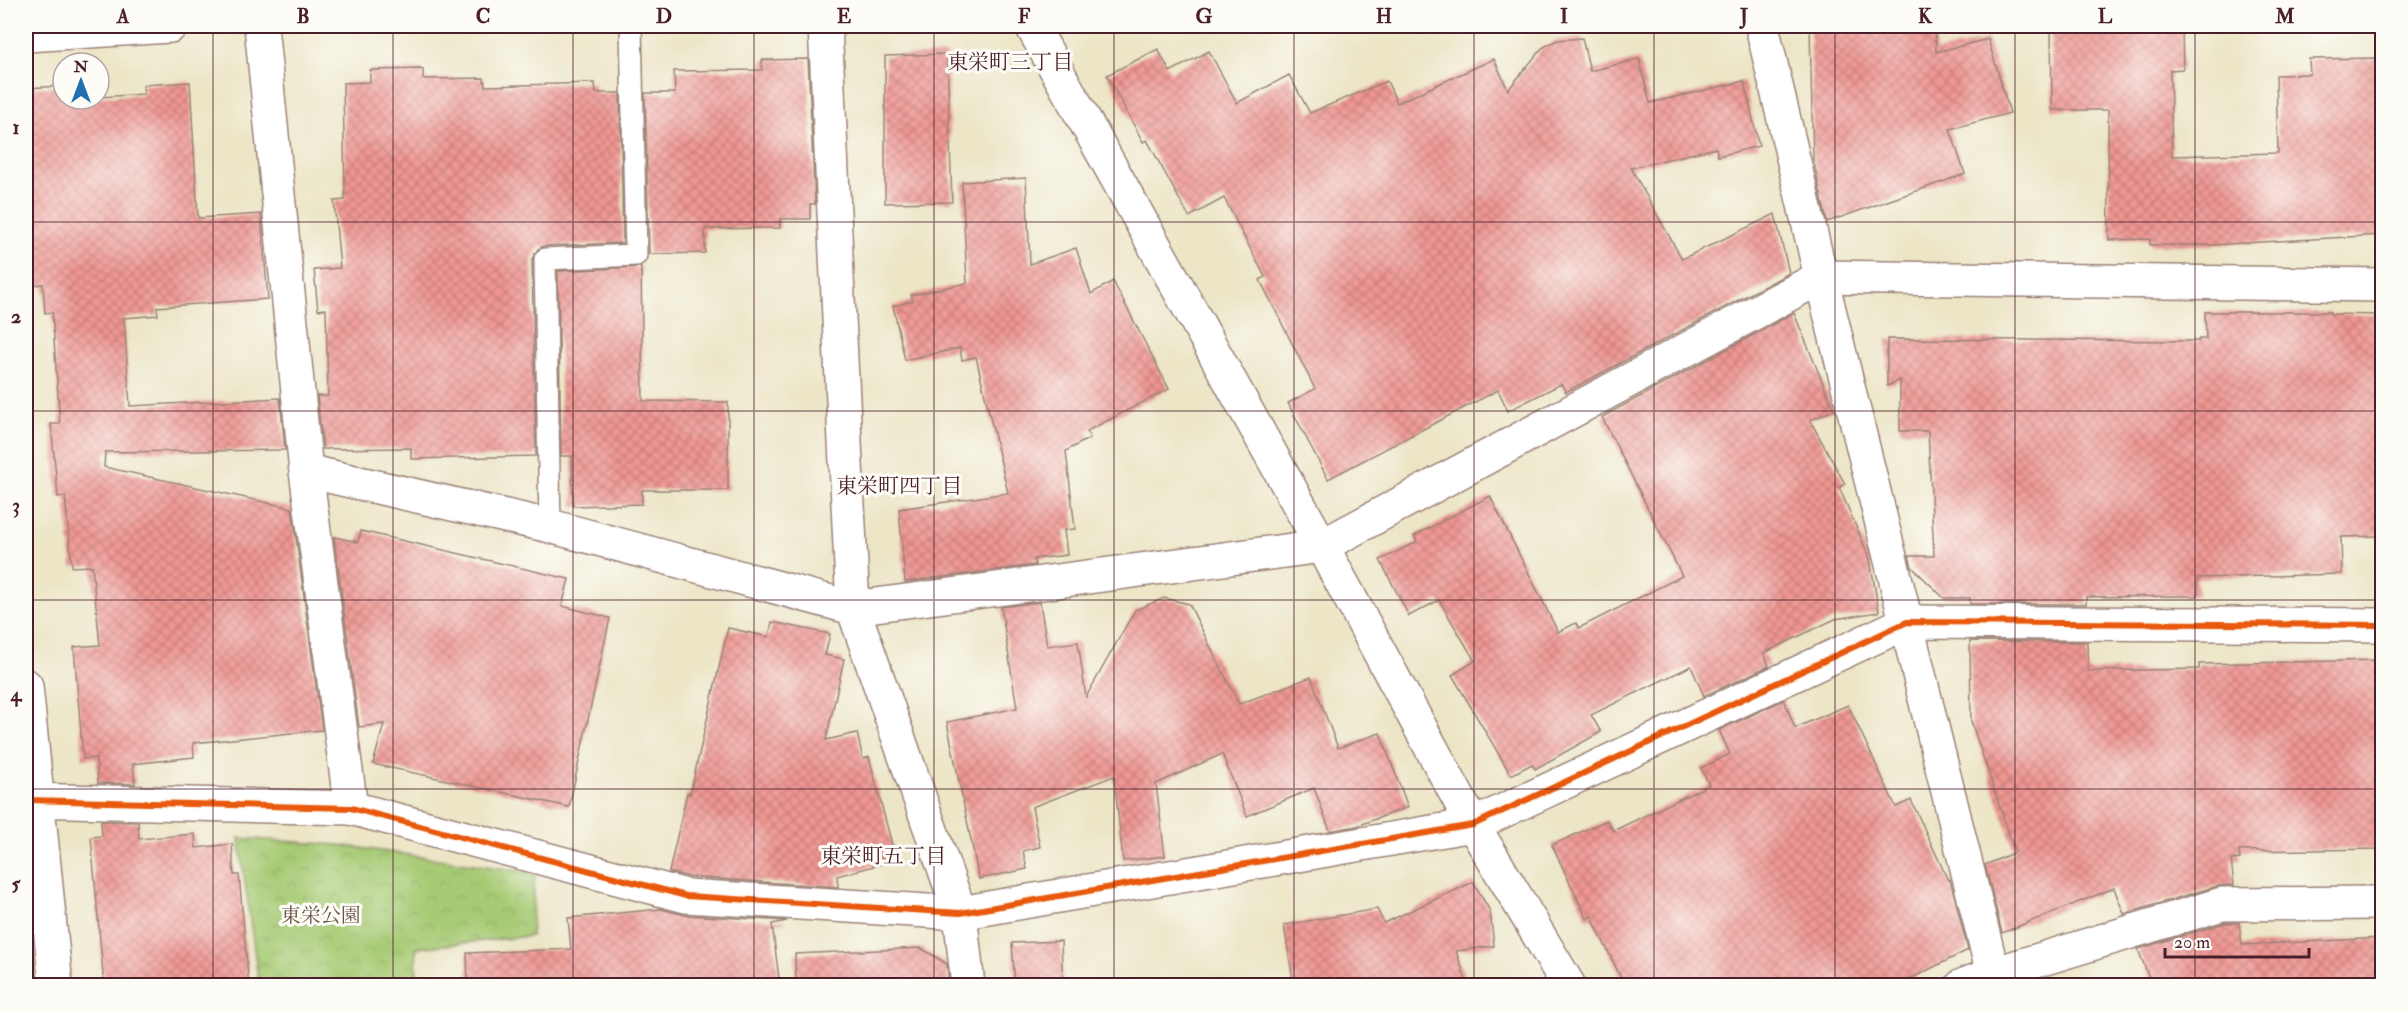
<svg xmlns="http://www.w3.org/2000/svg" width="2408" height="1011" viewBox="0 0 2408 1011" font-family="'IM FELL Double Pica','Noto Serif JP',serif">
<style>
.park{fill:url(#park-crowns);stroke:#787550;stroke-width:1.5}
.building{fill:url(#building-cross-hatch)}
.lines{fill:none;stroke-linecap:round;stroke-linejoin:round}
.service-casing{stroke:#9b8278;stroke-width:24}
.minor-casing{stroke:#9b8278;stroke-width:36}
.tertiary-casing{stroke:#9b8278;stroke-width:36}
.service{stroke:#fff;stroke-width:21}
.minor{stroke:#fff;stroke-width:33}
.tertiary{stroke:#fff;stroke-width:33}
.cycleway-casing{stroke:#fdfcf7;stroke-width:10}
.cycleway{stroke:#e8590c;stroke-width:6}
.grid{fill:none;stroke:#4a1f2b;stroke-width:1.5;stroke-opacity:0.55}
.labels{text-anchor:middle;dominant-baseline:central;stroke-width:6;stroke-linejoin:round;paint-order:stroke}
.park-label{font-size:20px;fill:#665341;stroke:#fdfcf7}
.neighbourhood-label{font-size:21px;fill:#4a1f2b;stroke:#fdfcf7}
.neatline{fill:none;stroke:#4a1f2b;stroke-width:2}
.grid-label{font-size:20px;text-anchor:middle;font-weight:bold;fill:#4a1f2b}
</style>
<defs>
<pattern id="park-crowns" width="20" height="18" patternUnits="userSpaceOnUse" patternTransform="scale(1.5)"><rect width="20" height="18" fill="#a7cb75"/><path d="M2 6a3 3 0 1 1 6 0M12 15a3 3 0 1 1 6 0" fill="none" stroke="#91ae65"/></pattern>
<pattern id="building-cross-hatch" width="8" height="8" patternUnits="userSpaceOnUse" patternTransform="scale(1.5)"><rect width="8" height="8" fill="#f09793"/><path d="M0 0l8 8M0 8l8-8" fill="none" stroke="#c47b78"/></pattern>
</defs>
<rect width="100%" height="100%" fill="#fdfcf7"/>
<filter id="ink" filterUnits="userSpaceOnUse"><feTurbulence type="fractalNoise" baseFrequency=".0167" numOctaves="2"/><feDisplacementMap in="SourceGraphic" scale="12" xChannelSelector="R" yChannelSelector="G"/><feConvolveMatrix kernelMatrix="1 2 1 2 8 2 1 2 1" color-interpolation-filters="sRGB"/></filter>
<filter id="wash" filterUnits="userSpaceOnUse"><feTurbulence type="fractalNoise" baseFrequency=".008" numOctaves="4" result="noise"/><feDisplacementMap in="SourceGraphic" scale="24" xChannelSelector="R" yChannelSelector="G"/><feGaussianBlur stdDeviation="1.35" result="paint"/><feColorMatrix in="noise" values="0 0 0 0 0 0 0 0 0 0 0 0 0 0 0 0 0 1.4 0 .05"/><feComposite in="paint" operator="in"/></filter>
<g filter="url(#wash)">
<rect width="100%" height="100%" fill="#ece5c6"/>
<path class="park" d="M239 838 339 845 535 873 531 936 416 948 417 985H259Z"/>
<g id="blocks">
<g class="building">
<path d="M1810 26H1935L1936 52 1988 39 2010 113 1950 129 1965 174 1827 222 1813 159Z"/>
<path d="M2051 26 2182 27 2183 69 2170 70 2172 156 2278 153 2276 75 2310 74 2309 59 2382 58V235L2212 245H2150V239L2109 240 2108 110H2052Z"/>
<path d="M1582 38 1590 71 1639 59 1650 103 1744 81 1759 146 1718 156 1716 148 1631 168 1682 259 1775 214 1789 273 1566 392 1561 384 1508 411 1498 390 1328 479 1288 403 1315 389 1260 280 1265 277 1224 198 1189 217 1147 140 1143 142 1107 75 1158 49 1170 72 1209 51 1237 103 1289 75 1310 113 1387 81 1397 103 1494 59 1508 90 1542 48 1557 40Z"/>
<path d="M947 54 952 202 885 203V56Z"/>
<path d="M808 59 815 204H810V219H780V228L705 229V253L649 254 645 93H675L674 71 762 70V60Z"/>
<path d="M423 69V79L484 78 485 86 595 83 596 93H620L623 243 544 246 538 249 532 259 536 456 411 459V448L323 449 317 396H328L326 309 318 310 314 270 340 268 334 201 345 200 343 83 370 82V70Z"/>
<path d="M190 82 198 218 261 214 268 299 157 307 158 315 124 318 130 406 280 398 285 450 105 452 104 467 292 508 322 730 193 743 194 757 133 764 135 784 98 783 96 758 83 759 74 647 100 645 92 566 72 567 65 496 58 497 51 424H60L52 312 45 313 43 284 34 285 29 224H26V88L63 86V99H99V97L144 94 143 85Z"/>
<path d="M1026 178 1030 264 1076 248 1091 294 1113 281 1169 389 1087 431 1090 438 1066 451 1075 529 1064 530 1067 555 1034 559 1035 565 905 582 899 509 1008 493 976 357 962 360 960 348 905 360 893 306 913 301 911 295 967 283 962 182Z"/>
<path d="M641 267 643 401 728 402V490H642V504L573 506 572 456H561L558 271Z"/>
<path d="M2205 312H2330V314L2382 315V536L2341 537 2342 574 2197 578 2198 596 2086 597V604H1970V598H1944L1912 567 1909 556H1934L1928 431H1900V380L1887 386V339L2199 341V339H2206Z"/>
<path d="M1794 313 1834 410 1810 420 1845 484 1839 487 1870 559 1879 612 1835 619 1764 653 1769 666 1704 696 1691 666 1591 715 1601 732 1535 769 1532 764 1511 775 1452 675 1475 661 1439 600 1409 616 1380 560 1417 542 1414 536 1490 496 1558 632 1576 623 1579 628 1682 576 1602 417Z"/>
<path d="M361 531 569 579 562 606 610 618 569 807 373 764 384 724 359 727 334 537 358 542Z"/>
<path d="M1164 598 1189 604 1239 704 1311 677 1338 748 1380 733 1408 807 1357 826 1330 831 1314 788 1247 816 1222 754 1156 784 1165 856 1123 861 1114 776 1032 807 1040 847 1023 851 1027 869 979 879 947 722 1017 708 1001 607 1040 602 1047 646 1078 642 1086 697 1135 610Z"/>
<path d="M772 622 830 634 825 655 844 659 826 740 857 733 863 759 869 757 896 860 837 876 838 887 689 877 669 872 687 793 690 794 728 628 769 637Z"/>
<path d="M1970 641 2087 642 2088 671 2199 669V664L2382 660V849L2239 851 2240 859 2231 860 2234 885 2217 886 2124 914 2114 888 2002 933 1985 865 2015 852 1971 721Z"/>
<path d="M1784 700 1795 728 1848 705 1896 807 1911 800 1948 880 1950 879 1968 950 1896 986H1625L1591 916 1587 919 1552 845 1607 820 1613 831 1709 785 1701 768 1730 754 1719 730Z"/>
<path d="M101 821 138 822 139 839 195 834 196 848 232 844 234 875H239L249 986H104L91 837 102 836Z"/>
<path d="M1473 882 1490 911 1494 946 1456 951 1468 986H1294L1284 925 1377 909 1384 923Z"/>
<path d="M661 909 685 915 787 921 772 924 780 986H468L467 953 571 949 568 918Z"/>
<path d="M2225 923H2239L2242 945 2382 938V986H2152L2138 949Z"/>
<path d="M1061 941 1063 986H1015L1012 943Z"/>
<path d="M921 948 947 964 949 986H796L795 954Z"/>
</g>
</g>
</g>
<g filter="url(#ink)">
<use href="#blocks" fill-opacity="0" stroke="#9b8278" stroke-width="1.5"/>
<g class="lines">
<g class="service-casing">
<path id="service" d="M550 526 545 259 636 255 631 26"/>
</g>
<g class="minor-casing">
<g id="minor">
<path d="M261 26 306 471 351 808"/>
<path d="M825 26 853 608 960 913 968 986"/>
<path d="M1762 26 1821 277 1993 974 2000 986"/>
<path d="M306 471 550 526 853 608 1322 546 1821 277 2382 285"/>
<path d="M26 686 56 986"/>
<path d="M26 800 351 808 686 896 960 913 1473 825 1907 622 2382 625"/>
<path d="M1962 986 1993 974 2222 904 2382 903"/>
</g>
</g>
<g class="tertiary-casing">
<g id="tertiary">
<path d="M1032 26 1322 546 1473 825 1569 986"/>
<path d="M26 35 170 26"/>
</g>
</g>
<use href="#service" class="service"/>
<use href="#minor" class="minor"/>
<use href="#tertiary" class="tertiary"/>
<g class="cycleway-casing">
<path id="cycleway" d="M26 800 351 808 686 896 960 913 1473 825 1907 622 2382 625"/>
</g>
<use href="#cycleway" class="cycleway"/>
</g>
</g>
<path class="grid" d="M213 26V986M393 26V986M573 26V986M754 26V986M934 26V986M1114 26V986M1294 26V986M1474 26V986M1654 26V986M1835 26V986M2015 26V986M2195 26V986M26 222H2382M26 411H2382M26 600H2382M26 789H2382"/>
<g class="labels">
<g class="park-label">
<text x="321" y="915">東栄公園</text>
</g>
<g class="neighbourhood-label">
<text x="1010" y="62">東栄町三丁目</text>
<text x="899" y="486">東栄町四丁目</text>
<text x="883" y="856">東栄町五丁目</text>
</g>
</g>
<rect width="2408" height="1011" fill="none" stroke="#fdfcf7" stroke-width="66"/>
<g transform="translate(81 81)"><circle r="28" fill="#fdfcf7" stroke="#b5a4a5" stroke-width="1.5"/>
<path d="M0-4.5L10 22L0 15L-10 22Z" fill="#1f6fb2"/>
<text y="-9" font-size="16" font-weight="bold" text-anchor="middle" fill="#4a1f2b">N</text>
</g>
<path d="M2165 948v9h144v-9" fill="none" stroke="#4a1f2b" stroke-width="3"/>
<text x="2174" y="948" font-size="18" fill="#4a1f2b" stroke="#fdfcf7" stroke-width="4.5" paint-order="stroke">20 m</text>
<rect x="33" y="33" width="2342" height="945" class="neatline"/>
<g class="grid-label">
<text x="123" y="23">A</text>
<text x="303" y="23">B</text>
<text x="483" y="23">C</text>
<text x="664" y="23">D</text>
<text x="844" y="23">E</text>
<text x="1024" y="23">F</text>
<text x="1204" y="23">G</text>
<text x="1384" y="23">H</text>
<text x="1564" y="23">I</text>
<text x="1744" y="23">J</text>
<text x="1925" y="23">K</text>
<text x="2105" y="23">L</text>
<text x="2285" y="23">M</text>
<text x="16" y="134">1</text>
<text x="16" y="323">2</text>
<text x="16" y="512">3</text>
<text x="16" y="701">4</text>
<text x="16" y="890">5</text>
</g>
</svg>
